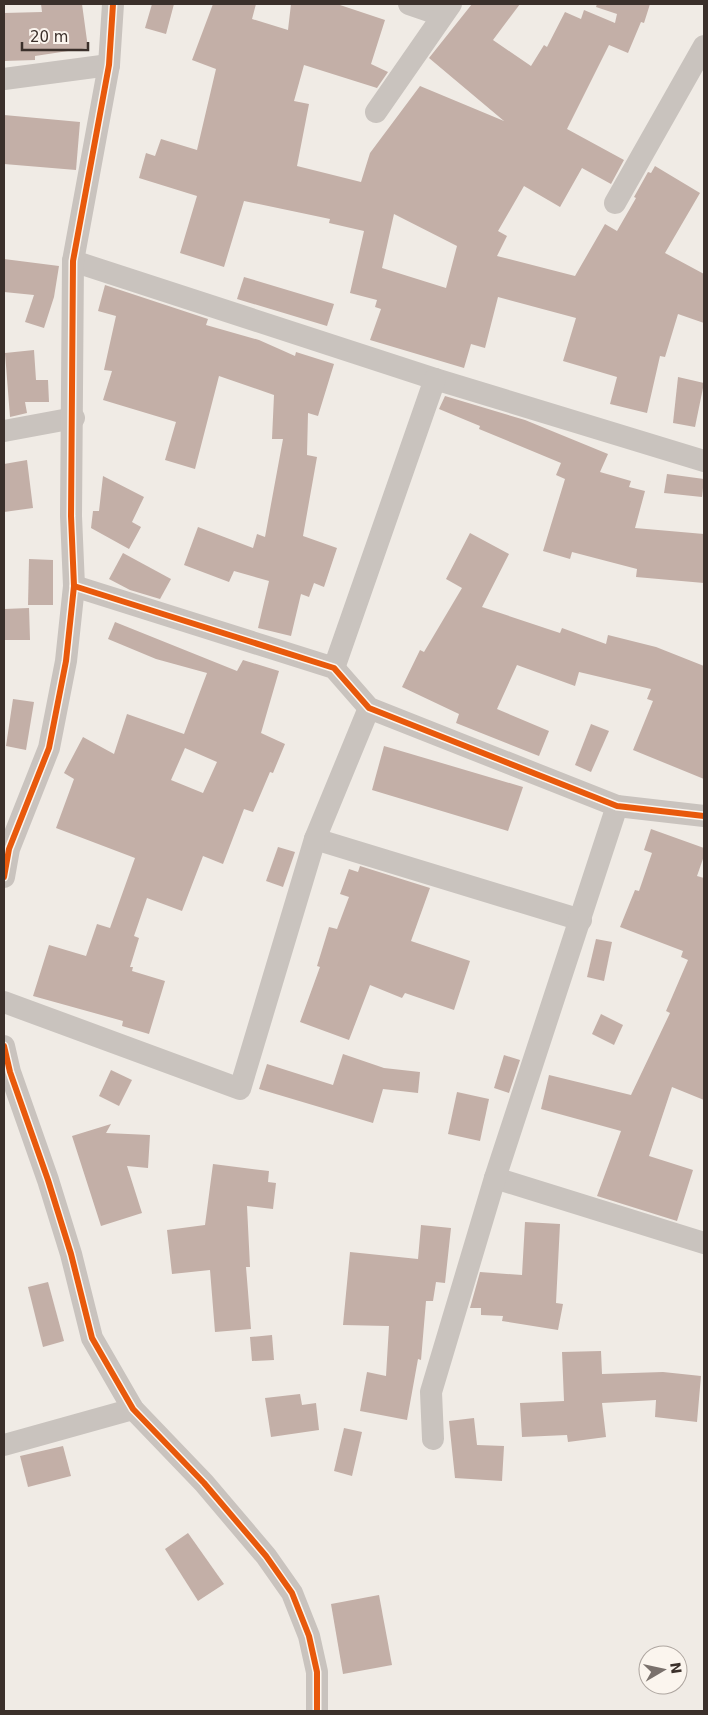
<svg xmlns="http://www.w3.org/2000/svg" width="708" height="1715" viewBox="0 0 708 1715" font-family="'DejaVu Sans',sans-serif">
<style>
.building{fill:#c3afa7;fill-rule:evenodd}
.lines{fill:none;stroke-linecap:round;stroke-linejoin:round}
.street{stroke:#c9c3be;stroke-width:22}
.cycleway-casing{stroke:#fbf5ee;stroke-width:9}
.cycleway{stroke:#e8590c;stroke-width:6}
</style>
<rect width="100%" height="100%" fill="#f0ebe5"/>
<g class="building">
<path d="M41 4H82L88 48 35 56V60L4 61V13L42 12Z"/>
<path d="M152 4H174L166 34 145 28Z"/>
<path d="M213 4H256L252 19 288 30 291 4H337L385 20 371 64 388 72 377 88 304 65 294 101 309 104 297 166 361 182 370 153 420 86 504 121 429 58 472 4H520L493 40 531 66 544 45 547 47 565 12 581 19 584 10 615 23 617 14 596 7 597 4H650L644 23 641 22 628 53 609 45 567 129 624 160 611 184 582 168 560 207 524 186 498 231 507 236 497 256 575 276 605 224 617 231 636 198 634 197 648 172 651 173 655 166 700 193 665 253 704 274V323L678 314 665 357 660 356 647 413 610 404 617 377 563 361 576 318 498 297 485 348 471 344 464 368 370 340 381 309 375 307 377 300 350 293 364 231 329 223 330 219 244 201 224 267 180 253 197 196 139 178 146 153 155 156 161 139 197 150 216 69 192 60ZM394 214 457 246 446 288 382 268Z"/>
<path d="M4 115 80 122 76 170 4 164Z"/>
<path d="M4 259 59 266 54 297 44 328 25 322 34 295 4 292Z"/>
<path d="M244 277 334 304 327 326 237 299Z"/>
<path d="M105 285 208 319 206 325 259 340 295 356 296 352 334 364 318 416 308 413 307 455 317 457 303 536 337 548 324 587 314 583 309 597 301 594 291 636 258 628 269 581 234 571 229 582 184 565 198 527 253 548 257 534 265 537 283 439H272L274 395 219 376 195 469 165 460 176 422 103 400 112 371 104 370 116 316 98 311Z"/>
<path d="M34 350 36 380H48L49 402H25L27 413 10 417 5 353Z"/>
<path d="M678 377 704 383 695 427 673 423Z"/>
<path d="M445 396 525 420 608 454 600 472 631 481 629 487 645 491 635 528 704 534V583L636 577 637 569 572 552 570 559 543 551 565 479 556 475 561 463 479 429 480 426 439 409Z"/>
<path d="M27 460 33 508 4 512V464Z"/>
<path d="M667 474 704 479 702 497 664 493Z"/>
<path d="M103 476 144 497 132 522 141 527 129 549 91 528 93 511H99Z"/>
<path d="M470 533 509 554 482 607 560 633 562 628 606 644 608 635 656 647 704 666V779L633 750 653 701 647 699 651 689 579 672 575 686 517 665 497 709 549 731 539 756 456 723 459 714 402 687 420 650 424 652 462 588 446 579Z"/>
<path d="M123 553 171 579 160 599 130 590 109 579Z"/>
<path d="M29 559 53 560V605H28Z"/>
<path d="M29 608 30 640H4V609Z"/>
<path d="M115 622 237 671 243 660 279 671 261 733 285 744 273 773 270 772 253 812 244 809 223 864 203 856 182 911 147 898 134 936 139 938 130 967H133L132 971 165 981 149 1034 122 1026 123 1021 33 996 49 945 86 956 97 924 110 928 135 858 56 828 74 779 64 773 83 737 114 754 127 714 184 734 207 673 156 659 108 639ZM185 748 217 762 203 793 171 780Z"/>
<path d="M13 699 34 702 26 750 6 746Z"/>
<path d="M591 724 609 731 591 772 575 765Z"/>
<path d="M384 746 523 787 508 831 372 790Z"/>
<path d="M651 829 704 848V856L697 876 704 878V1100L672 1087 649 1156 693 1170 677 1221 597 1196 621 1131 541 1109 549 1075 631 1095 670 1013 666 1011 688 960 681 957 683 951 620 927 635 890 639 891 652 853 644 850Z"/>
<path d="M278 847 295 852 283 887 266 881Z"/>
<path d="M360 866 430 888 411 941 470 961 454 1010 405 993 402 998 370 985 349 1040 300 1022 320 967 317 966 329 927 337 929 349 897 340 894 349 869 358 872Z"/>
<path d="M596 939 612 942 604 981 587 977Z"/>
<path d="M601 1014 623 1025 614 1045 592 1034Z"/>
<path d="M343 1054 384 1068 420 1072 418 1093 383 1089 373 1123 259 1089 267 1064 333 1085Z"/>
<path d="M504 1055 520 1060 509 1093 494 1088Z"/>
<path d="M111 1070 132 1080 119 1106 99 1096Z"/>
<path d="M457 1092 489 1099 480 1141 448 1134Z"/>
<path d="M111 1124 106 1133 150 1135 148 1168 127 1166 142 1213 101 1226 72 1136Z"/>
<path d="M213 1164 269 1171 268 1182 276 1183 273 1209 247 1206 250 1267H246L251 1329 215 1332 210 1270 172 1274 167 1230 205 1225Z"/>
<path d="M525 1222 560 1224 556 1303 563 1304 558 1330 502 1321 503 1316 481 1315V1308H470L480 1272 522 1275Z"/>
<path d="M421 1225 451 1228 445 1283 436 1282 433 1301H426L421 1360 418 1359 407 1420 360 1411 367 1372 386 1376 389 1326 343 1325 350 1252 418 1259Z"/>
<path d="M48 1282 64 1341 43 1347 28 1287Z"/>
<path d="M272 1335 274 1360 252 1361 250 1337Z"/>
<path d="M601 1351 602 1374 663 1372 701 1376 697 1422 655 1417 656 1400 602 1403 606 1437 568 1442 567 1435 522 1437 520 1403 564 1401 562 1352Z"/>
<path d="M300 1394 302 1405 316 1403 319 1430 271 1437 265 1398Z"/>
<path d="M474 1418 477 1445 504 1446 502 1481 455 1478 449 1421Z"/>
<path d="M344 1428 362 1432 352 1476 334 1471Z"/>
<path d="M63 1446 71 1476 28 1487 20 1456Z"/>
<path d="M188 1533 224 1584 198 1601 165 1549Z"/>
<path d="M379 1595 392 1665 343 1674 331 1604Z"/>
</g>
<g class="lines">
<g class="street">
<path d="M409 4 441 15"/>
<path d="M4 79 109 65"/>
<path d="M376 112 451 4"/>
<path d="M615 203 704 46"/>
<path d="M73 261 435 379 704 461"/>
<path d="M4 431 74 418"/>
<path d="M74 586 334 668 369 708 617 806 704 816"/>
<path d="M334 668 435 379"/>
<path d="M315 839 581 920"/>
<path d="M4 877 9 849 49 748 66 661 74 586 71 516 73 261 109 65 113 4"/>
<path d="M4 1002 240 1089 315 839 369 708"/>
<path d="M4 1046 10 1072 48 1180 71 1254 92 1338 133 1409 204 1483 266 1556 292 1593 309 1636 317 1672V1711"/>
<path d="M495 1178 704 1243"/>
<path d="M433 1439 431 1392 495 1178 617 806"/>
<path d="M4 1445 133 1409"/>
</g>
<g class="cycleway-casing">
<g id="cycleway">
<path d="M74 586 334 668 369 708 617 806 704 816"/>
<path d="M4 877 9 849 49 748 66 661 74 586 71 516 73 261 109 65 113 4"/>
<path d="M4 1046 10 1072 48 1180 71 1254 92 1338 133 1409 204 1483 266 1556 292 1593 309 1636 317 1672V1711"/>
</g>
</g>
<use href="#cycleway" class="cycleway"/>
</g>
<rect width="708" height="1715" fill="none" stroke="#3b302b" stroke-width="10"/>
<g transform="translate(663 1670) rotate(81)"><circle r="24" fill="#fbf5ee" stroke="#aea6a0"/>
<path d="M0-4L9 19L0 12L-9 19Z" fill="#7a716c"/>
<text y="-8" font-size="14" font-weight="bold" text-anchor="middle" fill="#3b302b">N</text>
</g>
<path d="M22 42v8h66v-8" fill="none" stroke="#3b302b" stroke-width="2.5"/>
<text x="30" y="42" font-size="15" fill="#3b302b" stroke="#fbf5ee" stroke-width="4" paint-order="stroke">20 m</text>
</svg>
